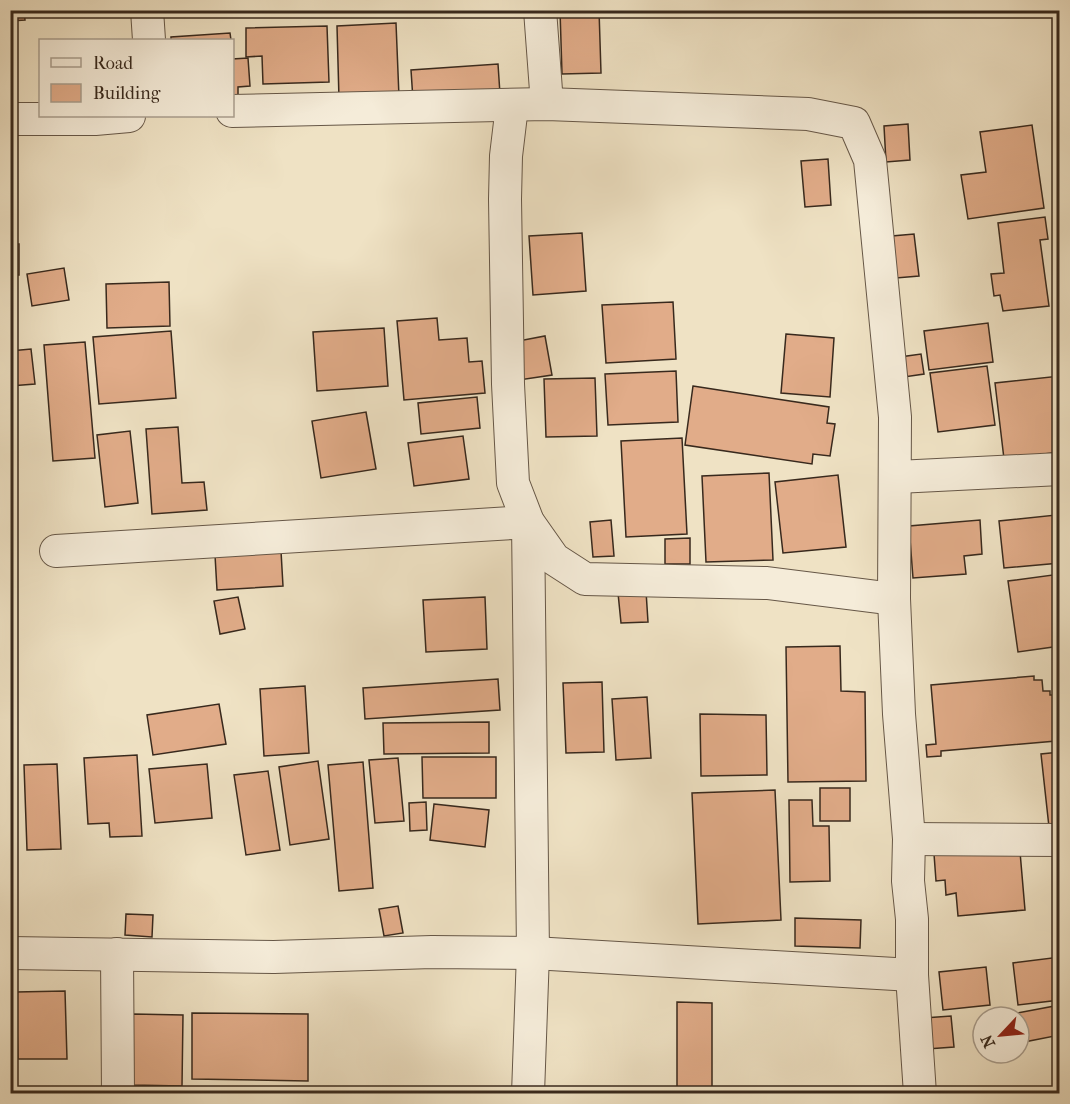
<svg xmlns="http://www.w3.org/2000/svg" width="1070" height="1104" viewBox="0 0 1070 1104" font-family="'IM FELL French Canon',serif">
<style>
.building{fill:#e1ac89;stroke:#38291d;stroke-width:1.5}
.lines{fill:none;stroke-linecap:round;stroke-linejoin:round}
.minor-casing{stroke:#665747;stroke-width:34}
.minor{stroke:#f5ecd9;stroke-width:32}
</style>
<rect width="100%" height="100%" fill="#efe2c4"/>
<filter id="stains"><feTurbulence type="fractalNoise" baseFrequency=".00333" numOctaves="4"/><feColorMatrix values="0 0 0 0 .2 0 0 0 0 .09 0 0 0 0 .02 0 0 0 .5 -.17"/></filter>
<radialGradient id="worn" r=".72"><stop offset=".6" stop-color="#630" stop-opacity="0"/><stop offset="1" stop-color="#630" stop-opacity=".3"/></radialGradient>
<g class="building">
<path d="M10 10H24L25 20 10 21Z"/>
<rect x="341" y="10" width="66" height="7"/>
<path d="M560 10H599L601 73 562 74Z"/>
<path d="M396 23 399 97 339 99 337 26Z"/>
<path d="M327 26 329 82 263 84 262 56 246 57V28Z"/>
<path d="M230 33 231 40H171V37Z"/>
<path d="M248 58 250 86 238 87V99H232V59Z"/>
<path d="M498 64 500 94 413 100 411 70Z"/>
<path d="M908 124 910 160 886 162 884 126Z"/>
<path d="M1032 125 1044 208 968 219 961 175 986 172 980 132Z"/>
<path d="M828 159 831 205 805 207 801 161Z"/>
<path d="M1045 217 1048 239 1040 240 1049 306 1003 311 1000 295 994 296 991 274 1004 273 998 223Z"/>
<path d="M582 233 586 291 533 295 529 236Z"/>
<path d="M914 234 919 276 896 278 892 236Z"/>
<rect x="10" y="244" width="9" height="31"/>
<path d="M64 268 69 300 32 306 27 274Z"/>
<path d="M15 279 17 323 10 324V280Z"/>
<path d="M169 282 170 326 107 328 106 284Z"/>
<path d="M673 302 676 359 606 363 602 305Z"/>
<path d="M437 318 439 340 467 338 469 362 482 361 485 393 404 400 397 321Z"/>
<path d="M988 323 993 362 929 370 924 331Z"/>
<path d="M384 328 388 386 317 391 313 332Z"/>
<path d="M171 331 176 398 99 404 93 337Z"/>
<path d="M786 334 834 338 830 397 781 393Z"/>
<path d="M545 336 552 375 519 380 513 342Z"/>
<path d="M85 342 95 458 53 461 44 345Z"/>
<path d="M31 349 35 384 10 386V351Z"/>
<path d="M921 354 924 374 904 377 900 357Z"/>
<path d="M987 366 995 425 938 432 930 373Z"/>
<path d="M676 371 678 422 608 425 605 374Z"/>
<path d="M1060 376V452L1004 459 995 383Z"/>
<path d="M595 378 597 436 546 437 544 379Z"/>
<path d="M693 386 829 407 827 423 835 424 830 456 813 454 812 464 685 445Z"/>
<path d="M477 397 480 428 421 434 418 403Z"/>
<path d="M366 412 376 469 321 478 312 421Z"/>
<path d="M178 427 182 483 204 482 207 510 152 514 146 429Z"/>
<path d="M130 431 138 503 105 507 97 435Z"/>
<path d="M463 436 469 479 414 486 408 443Z"/>
<path d="M682 438 687 534 626 537 621 441Z"/>
<path d="M769 473 773 560 706 562 702 476Z"/>
<path d="M838 475 846 547 783 553 775 482Z"/>
<path d="M1056 515 1060 563 1004 568 999 521Z"/>
<path d="M611 520 614 556 593 557 590 522Z"/>
<path d="M980 520 982 554 964 556 966 574 913 578 909 526Z"/>
<path d="M690 538V564H665V539Z"/>
<path d="M281 551 283 586 217 590 215 555Z"/>
<path d="M1060 574V646L1018 652 1008 581Z"/>
<path d="M646 591 648 622 621 623 618 593Z"/>
<path d="M238 597 245 629 220 634 214 601Z"/>
<path d="M485 597 487 649 426 652 423 600Z"/>
<path d="M840 646 841 691 865 692 866 781 788 782 786 647Z"/>
<path d="M1034 676V680H1042L1043 691H1050V695H1057L1060 732 1056 733V741L941 751V756L927 757 926 745 936 744 931 685Z"/>
<path d="M498 679 500 710 365 719 363 688Z"/>
<path d="M602 682 604 752 566 753 563 683Z"/>
<path d="M305 686 309 753 264 756 260 689Z"/>
<path d="M647 697 651 758 616 760 612 699Z"/>
<path d="M219 704 226 744 153 755 147 715Z"/>
<path d="M700 714 766 715 767 775 701 776Z"/>
<path d="M489 722V753L384 754 383 723Z"/>
<path d="M1060 752V826L1049 827 1041 754Z"/>
<path d="M137 755 142 836 110 837 109 823 88 824 84 758Z"/>
<path d="M422 757H496V798H423Z"/>
<path d="M398 758 404 821 375 823 369 760Z"/>
<path d="M318 761 329 839 290 845 279 767Z"/>
<path d="M363 762 373 888 339 891 328 765Z"/>
<path d="M10 763H17L15 860H10Z"/>
<path d="M57 764 61 849 27 850 24 765Z"/>
<path d="M207 764 212 818 155 823 149 769Z"/>
<path d="M268 771 280 850 246 855 234 775Z"/>
<rect x="820" y="788" width="30" height="33"/>
<path d="M775 790 781 920 698 924 692 793Z"/>
<path d="M789 800H812L813 826H829L830 881 790 882Z"/>
<path d="M426 802 427 830 410 831 409 803Z"/>
<path d="M434 804 489 810 485 847 430 840Z"/>
<path d="M1019 840 1025 910 958 916 956 893 946 895 945 880 936 881 934 854Z"/>
<rect x="10" y="874" width="4" height="61"/>
<path d="M398 906 403 933 384 936 379 909Z"/>
<path d="M126 914 153 915 152 937 125 935Z"/>
<path d="M795 918 861 920 860 948 795 946Z"/>
<path d="M1060 957V1000L1018 1005 1013 963Z"/>
<path d="M986 967 990 1005 943 1010 939 972Z"/>
<path d="M65 991 67 1059H18L16 992Z"/>
<path d="M677 1002 712 1003V1089L677 1088Z"/>
<path d="M1060 1005V1035L1019 1043V1017H1008L1007 1015Z"/>
<path d="M192 1013 308 1014V1081L192 1079Z"/>
<path d="M133 1014 183 1015 182 1086 132 1085Z"/>
<path d="M951 1016 954 1047 927 1049 924 1018Z"/>
<rect x="315" y="1088" width="127" height="6"/>
<path d="M168 1090 310 1093V1094H168Z"/>
</g>
<g class="lines">
<g class="minor-casing">
<g id="minor">
<path d="M147 10 149 40"/>
<path d="M540 10 547 104"/>
<path d="M512 106 506 156 505 199 508 384 513 483 528 522 554 559 585 579 767 583 894 599"/>
<path d="M232 111 547 104 808 114 854 123 870 160 895 417 894 599 899 714 909 839 908 881 912 919V975L920 1094"/>
<path d="M10 119H95L129 116"/>
<path d="M897 477 1060 469"/>
<path d="M56 551 528 522 533 953 528 1094"/>
<path d="M909 839 1060 840"/>
<path d="M10 953 274 957 432 952 533 953 912 975"/>
<path d="M117 954 118 1094"/>
</g>
</g>
<use href="#minor" class="minor"/>
</g>
<rect width="1070" height="1104" fill="none" stroke="#efe2c4" stroke-width="36"/>
<rect x="12" y="12" width="1046" height="1080" fill="none" stroke="#38291d" stroke-width="3"/>
<rect x="18" y="18" width="1034" height="1068" fill="none" stroke="#38291d" stroke-width="1.5"/>
<rect x="39" y="39" width="195" height="78" fill="#f5ecd9" stroke="#a99e8e" stroke-width="1.5"/>
<rect x="51" y="58" width="30" height="9" fill="#f5ecd9" stroke="#a99e8e" stroke-width="1.5"/>
<text x="93" y="69" font-size="18" fill="#38291d">Road</text>
<rect x="51" y="84" width="30" height="18" fill="#e1ac89" stroke="#a99e8e" stroke-width="1.5"/>
<text x="93" y="99" font-size="18" fill="#38291d">Building</text>
<g transform="translate(1001 1035) rotate(244)"><circle r="28" fill="#f5ecd9" stroke="#a99e8e" stroke-width="1.5"/>
<path d="M0-4.5L10 22L0 15L-10 22Z" fill="#8f2418"/>
<text y="-9" font-size="16" font-weight="bold" text-anchor="middle" fill="#38291d">N</text>
</g>
<rect width="100%" height="100%" filter="url(#stains)"/>
<rect width="100%" height="100%" fill="url(#worn)"/>
</svg>
